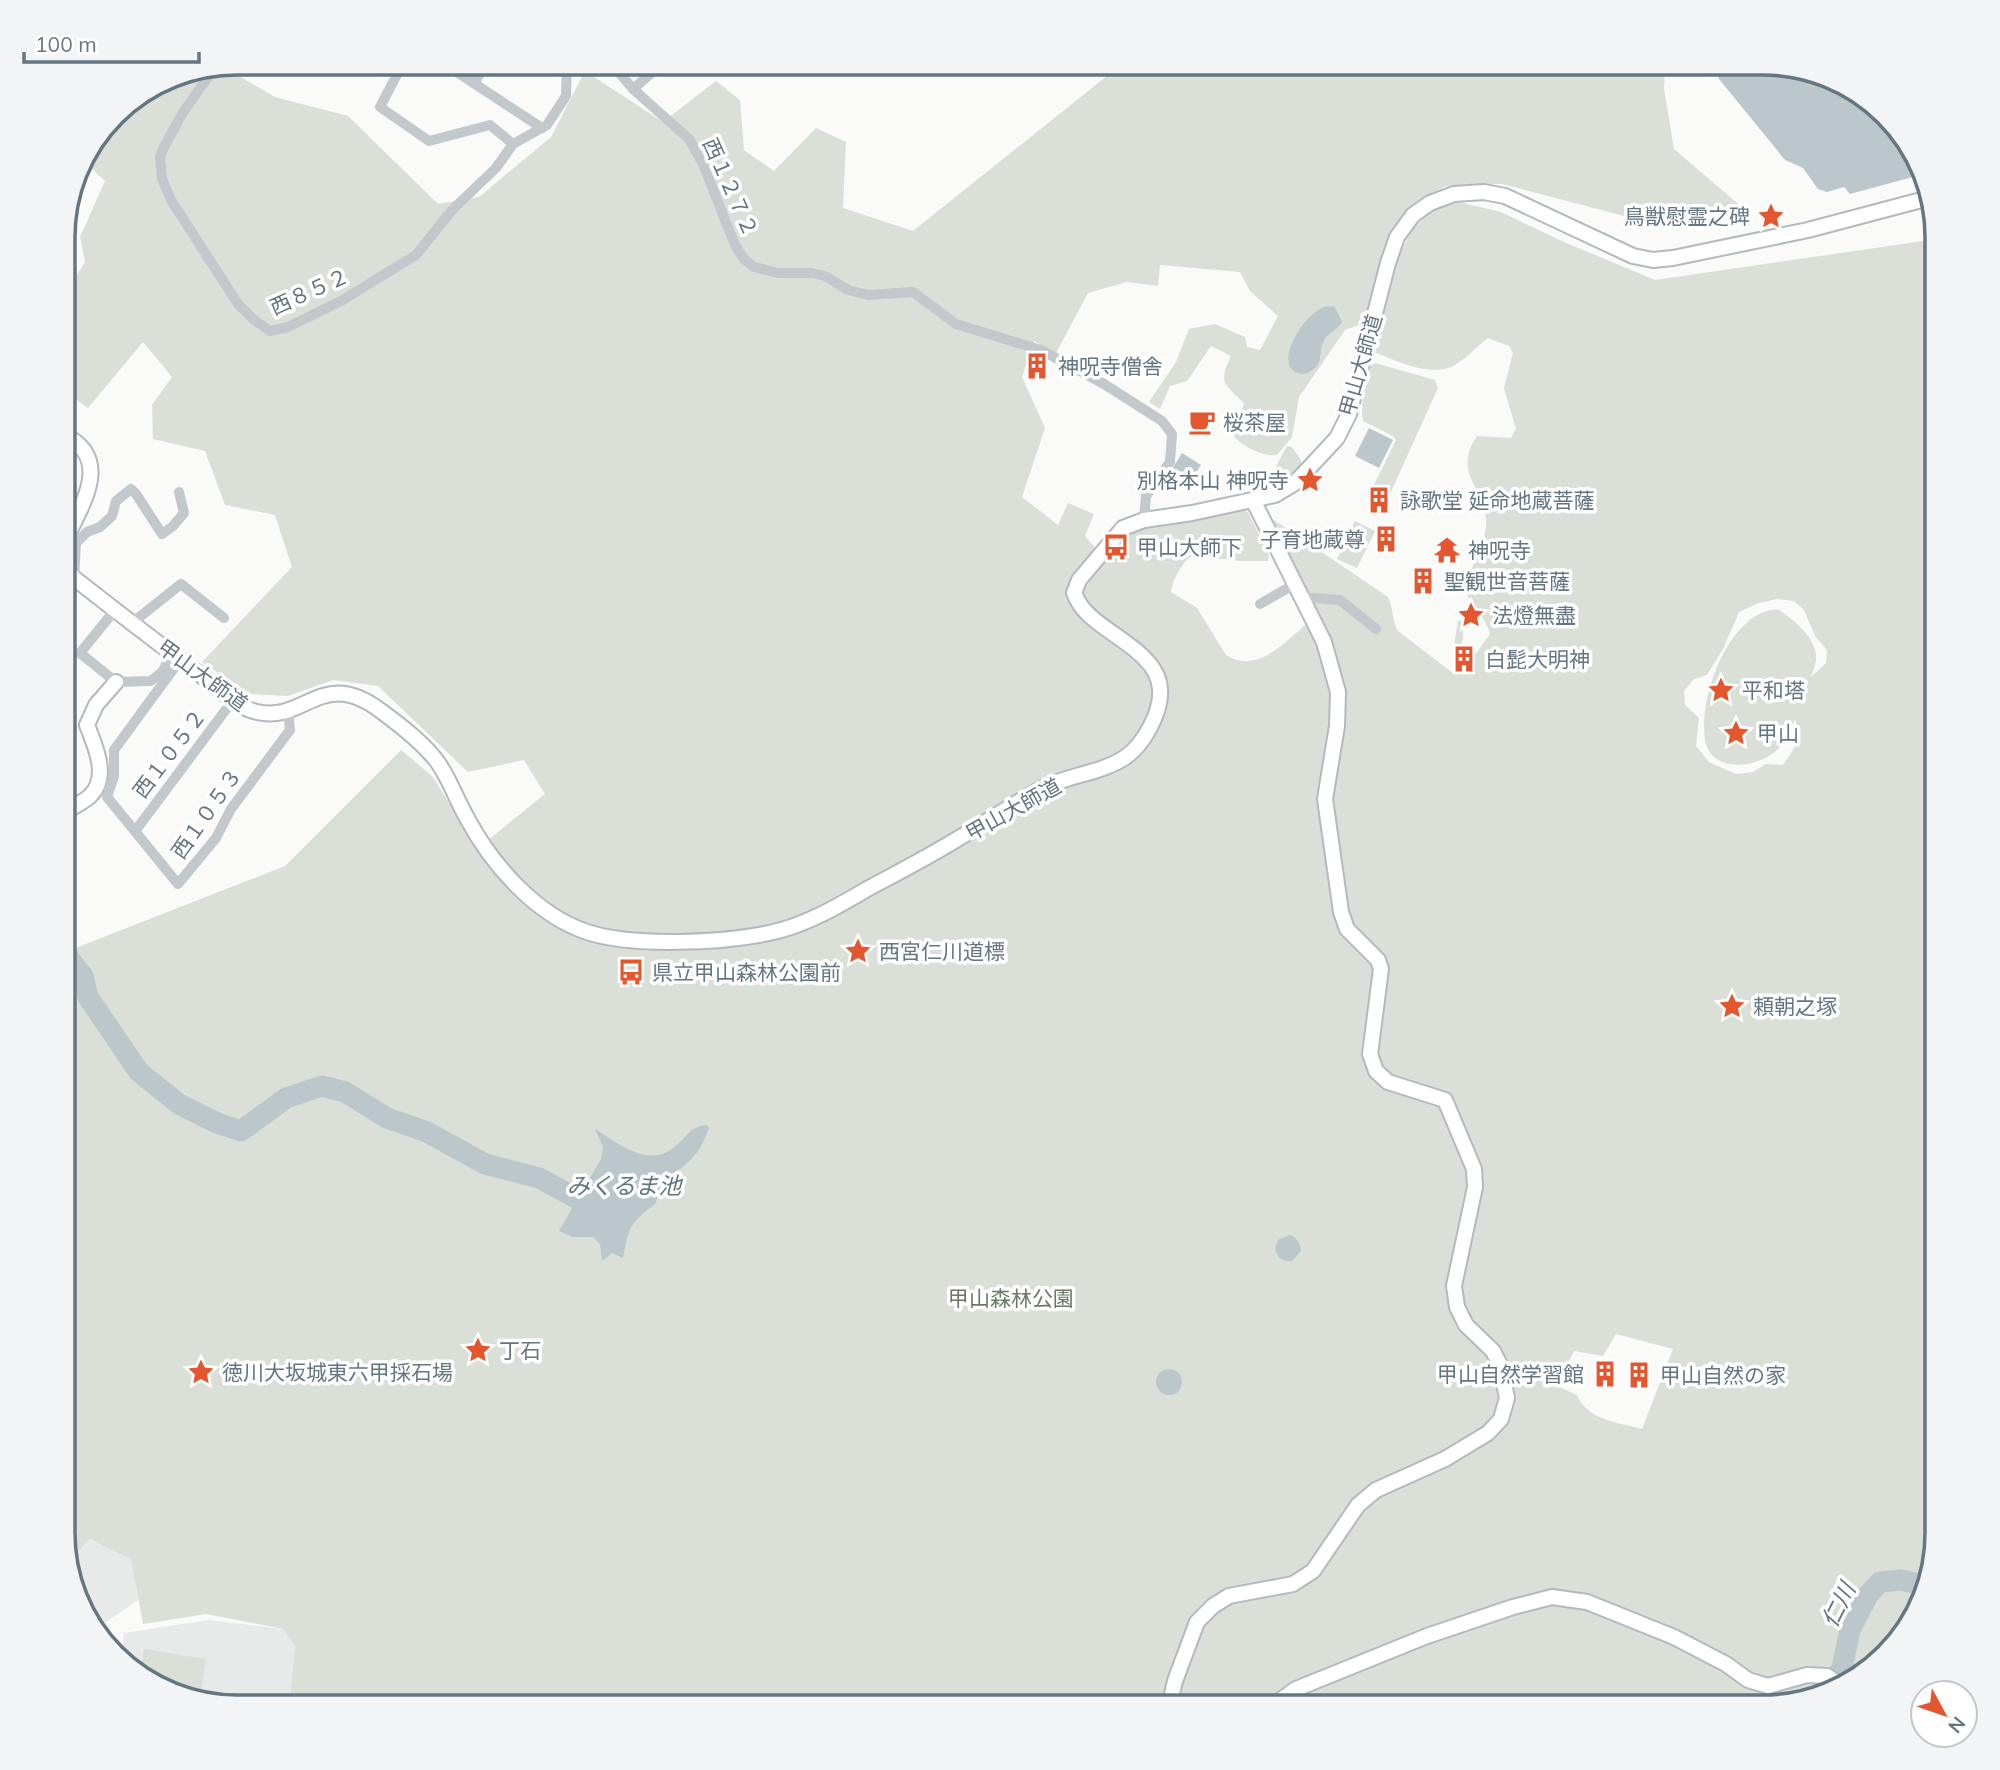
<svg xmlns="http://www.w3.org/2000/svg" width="2000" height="1770" viewBox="0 0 2000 1770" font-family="Mulish,'Noto Sans JP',sans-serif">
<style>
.built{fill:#e8e9e9}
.green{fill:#dadfd7;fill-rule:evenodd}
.water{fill:#bbc7cb}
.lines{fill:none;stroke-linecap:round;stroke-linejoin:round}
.river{stroke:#bbc7cb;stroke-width:21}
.secondary-casing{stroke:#b3babf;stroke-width:18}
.street{stroke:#c3c8cc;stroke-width:10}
.secondary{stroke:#fff;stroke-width:14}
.labels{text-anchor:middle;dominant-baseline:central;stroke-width:7;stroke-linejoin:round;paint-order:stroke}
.street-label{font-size:21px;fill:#657683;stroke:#fff}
.poi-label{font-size:21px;fill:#657683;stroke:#fff;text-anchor:start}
.park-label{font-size:21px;fill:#687a64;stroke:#fff}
.water-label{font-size:23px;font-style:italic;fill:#60757c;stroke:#fff}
.rim{fill:none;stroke:#657683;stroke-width:3.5}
</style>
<rect width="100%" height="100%" fill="#fafaf8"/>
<g class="built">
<path d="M90 1539 132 1559 138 1600 102 1625 92 1623 76 1600 68 1562Z"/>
<path d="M209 1620 283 1629 295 1646 290 1697 340 1707H237L171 1694 120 1660 124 1633Z"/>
</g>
<g class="green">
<path d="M1130 63H1489L1521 68 1525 63H1665L1664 88 1674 149 1743 208 1704 226 1651 223 1502 184 1446 186 1428 195 1411 206 1394 228 1366 319 1361 324 1345 330 1299 397 1292 437 1277 455C1264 457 1241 446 1234 436L1244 403C1224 384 1218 383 1231 356L1211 346 1187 381 1170 386 1160 409 1149 402 1176 362 1189 329 1215 324 1245 337 1247 347 1260 350 1278 316 1250 291 1240 272 1160 265 1158 286 1127 282 1088 293 1056 353 1034 341 1022 377 1045 428 1022 497 1058 525 1068 503 1094 514 1085 536 1108 563 1128 533 1139 528 1242 508 1248 512 1269 555 1268 561H1240L1192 555C1182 563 1173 579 1171 592L1197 608 1226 655C1258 676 1289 638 1312 619L1271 521 1274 520 1388 597C1394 608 1391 620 1398 631L1454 674 1465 669 1490 634C1486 616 1468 604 1464 586 1471 569 1486 541 1486 524 1487 488 1451 475 1477 436L1511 438 1516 429 1504 388 1513 353 1509 346 1488 338C1477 346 1469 356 1458 363 1435 380 1397 361 1374 352L1373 347 1397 259 1412 230 1428 213 1444 205 1459 202 1501 212 1564 242 1655 280 1937 239V1544L1924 1600 1886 1656 1830 1694 1763 1707H354L290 1698 295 1646 283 1629 206 1614 143 1624 131 1559 90 1539 68 1562 63 1544V953L285 866 401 750 432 776 478 848 545 794 524 760 468 772 378 686 333 680 288 696 250 694 202 662 292 567 275 515 225 505 205 451 153 439 152 405 172 377 143 342 88 408 63 390V297L85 262 80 237 105 181 81 159 122 106 171 76 222 66 275 97 348 116 438 204 479 197 551 137 585 71 663 122 716 81 740 100 744 150 774 171 816 128 846 142 843 208 913 231 1117 68ZM1777 599 1794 601 1804 610 1815 636 1827 650 1826 663 1811 677C1813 670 1817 662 1816 655 1814 636 1792 618 1777 609 1772 610 1766 611 1761 613 1723 631 1699 700 1705 740 1711 774 1757 768 1776 751 1786 741 1789 731 1796 719V745L1783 765 1766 764 1753 772 1736 774 1709 762 1696 746 1699 718 1685 705 1684 691 1694 679 1707 675 1723 649 1739 612 1759 603ZM1616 1334 1673 1349 1642 1429C1618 1422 1588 1421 1577 1395L1557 1386 1574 1351 1603 1356Z"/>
<path d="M1375 363 1435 380 1438 388 1390 494 1376 490 1374 485 1396 440 1393 436 1363 421C1359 404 1367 384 1371 366Z"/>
<path d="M1287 446 1292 447 1301 460V465L1290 475 1275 468Z"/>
<path d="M1355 521 1375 531 1357 568 1337 559Z"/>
<path d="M1462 620C1464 630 1464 648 1455 655L1453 652 1458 621Z"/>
<path d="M144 1649 206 1659 200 1700 171 1694 140 1673Z"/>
</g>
<g class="water">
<path d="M1712 63H1763L1829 76 1886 114 1924 174 1850 194 1844 187 1827 192 1818 189 1803 168 1785 160 1719 79Z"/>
<path d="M1328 306 1335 307 1342 322C1337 330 1327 333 1323 342 1319 350 1323 359 1316 367 1312 371 1307 374 1302 374 1270 371 1302 311 1328 306Z"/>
<path d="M1369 428 1393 440 1379 468 1355 456Z"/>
<path d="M1182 453 1201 465 1189 483 1171 471Z"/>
<path d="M707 1125 709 1128C705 1138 701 1149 693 1157 674 1179 662 1168 656 1203 630 1224 629 1225 623 1258L612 1253 602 1261 600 1244 593 1237H573L559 1231 601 1159 603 1147 595 1129C621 1145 652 1172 680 1142 689 1133 693 1126 707 1125Z"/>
<path d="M1290 1235C1298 1239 1300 1243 1301 1251L1292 1261C1278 1262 1272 1252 1278 1240Z"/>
<circle cx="1169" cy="1382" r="13"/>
</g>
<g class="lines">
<g class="river">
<path d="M65 954 83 976 88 997 139 1072 179 1104 217 1123 241 1131 286 1098 322 1086 345 1092 387 1118 427 1132 485 1164 539 1178 578 1199"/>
<path d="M1824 1695 1842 1668 1850 1630 1868 1595 1880 1582 1901 1580 1927 1586"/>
</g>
<g class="secondary-casing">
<g id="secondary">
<path d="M63 545C79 508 116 460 63 434"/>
<path d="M63 565 74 578C116 611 159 644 202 676 218 688 237 708 257 712 306 723 322 666 381 711 400 725 421 741 436 760 449 777 456 799 467 818 492 865 536 915 587 932 632 947 722 943 769 933 805 926 838 906 869 888 899 872 930 856 959 838 987 822 1013 804 1041 789 1067 775 1099 774 1124 758 1143 746 1162 712 1160 689 1158 651 1100 633 1081 606 1078 602 1076 597 1074 593L1079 580 1123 528 1144 520 1192 513 1275 495 1295 483 1337 438 1349 414 1388 263 1397 237 1413 215 1430 203 1454 194 1484 192 1505 196 1633 256 1653 260 1673 258 1808 230 1929 198"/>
<path d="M63 807 70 809C76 805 85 801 90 796 110 777 95 746 87 725L96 705 116 682"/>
<path d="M1169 1707 1175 1681 1197 1622 1213 1606 1229 1596 1293 1584 1313 1571 1358 1505 1376 1490 1445 1459 1488 1433 1501 1419 1507 1398 1500 1365 1493 1351 1466 1325 1457 1307 1454 1286 1475 1187 1474 1169 1445 1100 1388 1082 1376 1071 1370 1054 1381 969 1378 960 1347 929 1341 912 1325 799 1337 726 1338 692 1324 642 1253 500"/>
<path d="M1271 1707 1296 1689 1427 1636 1513 1607 1552 1597 1587 1602 1674 1637 1726 1664 1748 1680 1768 1686 1807 1675 1827 1676 1842 1686"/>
</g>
</g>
<g class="street">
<path d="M403 63 380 107 429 141 490 125 513 144"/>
<path d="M443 63 542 128"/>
<path d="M611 63 633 89 663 63"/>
<path d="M937 63 953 65 958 63"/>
<path d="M215 67 182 114 164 147 160 157 162 179 171 200 238 304 253 319 270 331 288 327 341 301 416 255 453 209 496 168 513 144 547 125 566 96 567 63"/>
<path d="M474 83 487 63"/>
<path d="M633 89 689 139 703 164 735 245 744 259 754 267 778 273H812L825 276 848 290 868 295 913 292 956 324 1041 350 1104 384 1162 421 1172 434 1170 462 1146 496 1144 520"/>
<path d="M74 578 76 543 87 532 100 527 112 516 116 501 131 489 136 494 162 534 173 526 184 513 179 492"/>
<path d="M1301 597 1340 600 1376 629"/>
<path d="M1260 604 1295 584"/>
<path d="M115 610 80 653 116 682 151 681 163 671 171 653"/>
<path d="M132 623 181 584 224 618"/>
<path d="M180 660 114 750V776L107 797 178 884 216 838 231 809 290 730 288 710"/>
<path d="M136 830 233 700"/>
</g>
<use href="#secondary" class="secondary"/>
</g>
<defs>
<g id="sight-bare" transform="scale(2.1)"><path d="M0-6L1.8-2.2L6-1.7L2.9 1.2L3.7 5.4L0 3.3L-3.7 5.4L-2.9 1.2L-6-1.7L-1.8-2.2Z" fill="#e4572e" stroke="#fff" stroke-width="2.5" paint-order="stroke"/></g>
<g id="building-bare" transform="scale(2.1)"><path d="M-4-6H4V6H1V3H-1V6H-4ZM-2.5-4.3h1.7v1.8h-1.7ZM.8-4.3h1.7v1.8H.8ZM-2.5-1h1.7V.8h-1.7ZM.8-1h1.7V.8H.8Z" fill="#e4572e" stroke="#fff" stroke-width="2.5" paint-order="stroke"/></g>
<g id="cafe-bare" transform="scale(2.1)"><path d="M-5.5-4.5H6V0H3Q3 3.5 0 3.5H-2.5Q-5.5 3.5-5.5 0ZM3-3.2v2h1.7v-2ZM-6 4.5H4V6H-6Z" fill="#e4572e" stroke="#fff" stroke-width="2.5" paint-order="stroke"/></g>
<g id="bus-bare" transform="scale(2.1)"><path d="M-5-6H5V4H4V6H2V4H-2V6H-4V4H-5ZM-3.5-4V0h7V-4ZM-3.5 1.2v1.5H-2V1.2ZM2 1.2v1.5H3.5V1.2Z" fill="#e4572e" stroke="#fff" stroke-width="2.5" paint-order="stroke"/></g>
<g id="temple-bare" transform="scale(2.1)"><path d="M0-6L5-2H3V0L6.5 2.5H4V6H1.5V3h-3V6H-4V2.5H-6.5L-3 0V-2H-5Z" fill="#e4572e" stroke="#fff" stroke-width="2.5" paint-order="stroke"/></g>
</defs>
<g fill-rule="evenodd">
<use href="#sight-bare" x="1771" y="216"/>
<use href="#building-bare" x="1037" y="366"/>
<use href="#cafe-bare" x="1202" y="422"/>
<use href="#sight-bare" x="1310" y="480"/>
<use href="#building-bare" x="1379" y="500"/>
<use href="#building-bare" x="1386" y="539"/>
<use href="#bus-bare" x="1116" y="547"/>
<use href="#temple-bare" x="1447" y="550"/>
<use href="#building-bare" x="1423" y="581"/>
<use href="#sight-bare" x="1471" y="615"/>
<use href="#building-bare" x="1464" y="659"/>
<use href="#sight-bare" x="1721" y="690"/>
<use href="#sight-bare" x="1736" y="733"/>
<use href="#sight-bare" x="858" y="951"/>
<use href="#bus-bare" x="631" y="972"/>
<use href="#sight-bare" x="1732" y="1006"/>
<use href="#sight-bare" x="478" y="1350"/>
<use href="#sight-bare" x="201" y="1372"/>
<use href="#building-bare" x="1605" y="1374"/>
<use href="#building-bare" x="1639" y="1375"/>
</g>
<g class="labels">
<g class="street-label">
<text transform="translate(731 187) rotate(66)">西１２７２</text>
<text transform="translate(309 291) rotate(-24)">西８５２</text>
<text transform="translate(1360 365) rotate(-74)">甲山大師道</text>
<text transform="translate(203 675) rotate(36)">甲山大師道</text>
<text transform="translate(169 753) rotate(-53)">西１０５２</text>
<text transform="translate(1013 809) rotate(-29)">甲山大師道</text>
<text transform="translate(206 813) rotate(-55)">西１０５３</text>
</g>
<g class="poi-label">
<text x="1750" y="216" text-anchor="end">鳥獣慰霊之碑</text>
<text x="1058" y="366">神呪寺僧舎</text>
<text x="1223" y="422">桜茶屋</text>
<text x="1289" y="480" text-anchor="end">別格本山 神呪寺</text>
<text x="1400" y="500">詠歌堂 延命地蔵菩薩</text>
<text x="1365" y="539" text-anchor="end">子育地蔵尊</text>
<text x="1137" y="547">甲山大師下</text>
<text x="1468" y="550">神呪寺</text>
<text x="1444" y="581">聖観世音菩薩</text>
<text x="1492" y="615">法燈無盡</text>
<text x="1485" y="659">白髭大明神</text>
<text x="1742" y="690">平和塔</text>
<text x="1757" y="733">甲山</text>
<text x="879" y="951">西宮仁川道標</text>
<text x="652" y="972">県立甲山森林公園前</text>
<text x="1753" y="1006">頼朝之塚</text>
<text x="499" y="1350">丁石</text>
<text x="222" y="1372">徳川大坂城東六甲採石場</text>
<text x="1584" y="1374" text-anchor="end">甲山自然学習館</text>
<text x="1660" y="1375">甲山自然の家</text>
</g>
<g class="park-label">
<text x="1011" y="1298">甲山森林公園</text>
</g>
<g class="water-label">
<text x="624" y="1185">みくるま池</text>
<text transform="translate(1838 1605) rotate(-63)">仁川</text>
</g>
</g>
<path d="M0 0H2000V1770H0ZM237 75H1763A162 162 0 0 1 1925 237V1533A162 162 0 0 1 1763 1695H237A162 162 0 0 1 75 1533V237A162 162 0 0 1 237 75Z" fill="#f3f4f5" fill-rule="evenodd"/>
<path class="rim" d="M237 75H1763A162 162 0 0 1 1925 237V1533A162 162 0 0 1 1763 1695H237A162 162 0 0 1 75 1533V237A162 162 0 0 1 237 75Z"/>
<g transform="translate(1944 1714) rotate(130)"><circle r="33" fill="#ffffff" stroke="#c1c8cd" stroke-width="2"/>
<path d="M0-5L12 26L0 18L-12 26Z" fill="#e4572e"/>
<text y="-10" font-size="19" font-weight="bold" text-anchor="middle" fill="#657683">N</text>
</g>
<path d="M24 52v10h175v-10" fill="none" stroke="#657683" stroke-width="3.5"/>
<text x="35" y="52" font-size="21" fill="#657683" stroke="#ffffff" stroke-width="5" paint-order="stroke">100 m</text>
</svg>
